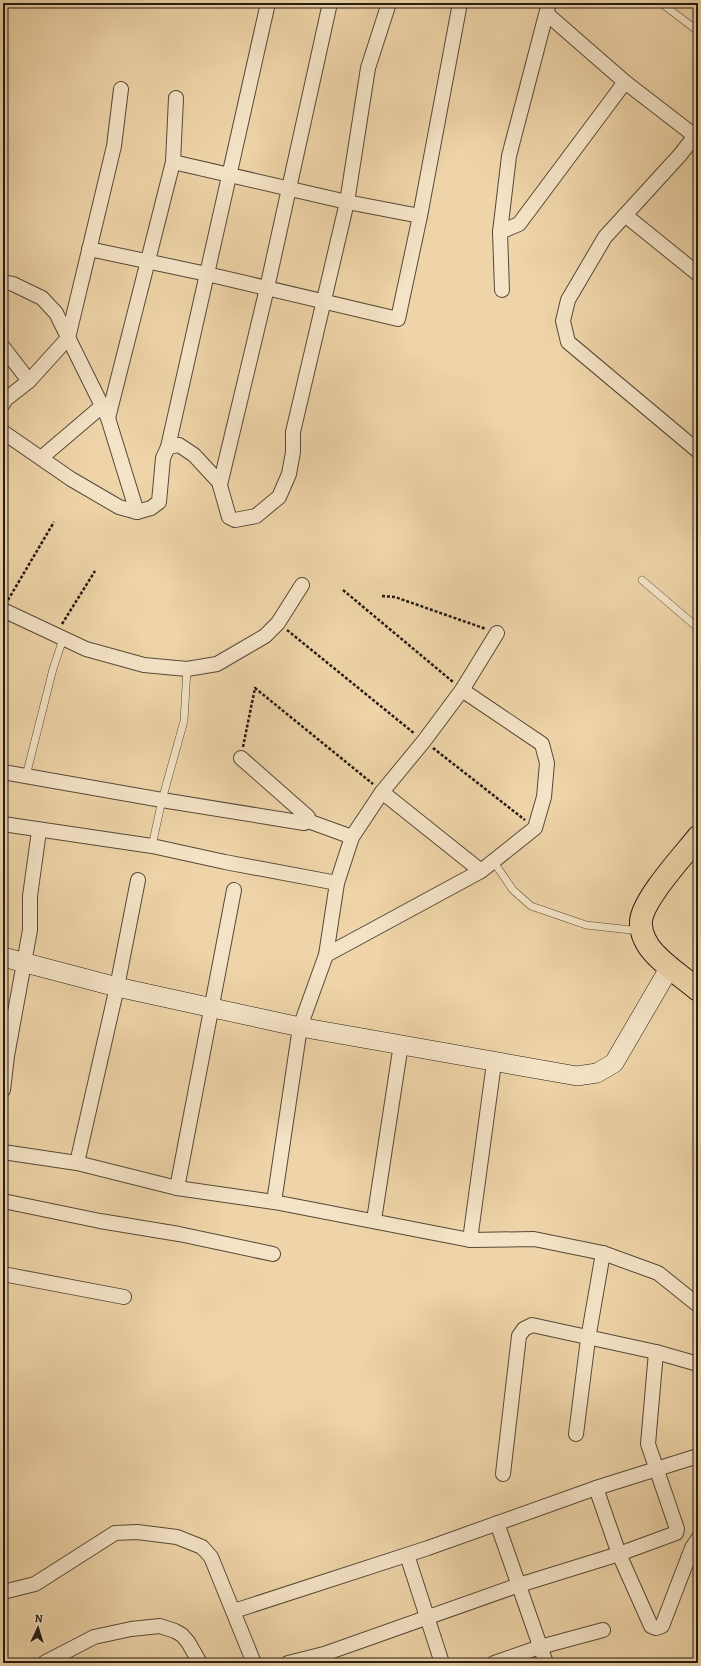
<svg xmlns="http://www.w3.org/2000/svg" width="701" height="1666" viewBox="0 0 701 1666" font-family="Alegreya,serif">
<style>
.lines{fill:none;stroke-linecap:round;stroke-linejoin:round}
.lane-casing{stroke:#564a38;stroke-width:8}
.street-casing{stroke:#564a38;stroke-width:16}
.secondary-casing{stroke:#241c13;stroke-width:20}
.primary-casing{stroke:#241c13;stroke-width:24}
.path{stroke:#241c13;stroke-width:2.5;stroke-dasharray:3 2;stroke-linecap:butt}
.lane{stroke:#f4e3c6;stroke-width:7}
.street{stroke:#f4e3c6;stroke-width:14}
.secondary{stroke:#f4e3c6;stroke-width:19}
.primary{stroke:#eed4a8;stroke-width:22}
</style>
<rect width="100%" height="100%" fill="#eed4a8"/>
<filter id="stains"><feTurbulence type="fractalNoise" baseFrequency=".005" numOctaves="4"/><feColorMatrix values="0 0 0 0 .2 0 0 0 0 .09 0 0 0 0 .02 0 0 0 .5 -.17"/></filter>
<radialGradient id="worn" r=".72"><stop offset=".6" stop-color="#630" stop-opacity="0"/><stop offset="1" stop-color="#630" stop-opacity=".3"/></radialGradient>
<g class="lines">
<g class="lane-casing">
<g id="lane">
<path d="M661 3 698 31"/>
<path d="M642 580 698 628"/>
<path d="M26 776 53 669 63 639"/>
<path d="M152 846 162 800 184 721 187 669"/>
<path d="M493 861 513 890 531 906 586 925 640 931"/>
</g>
</g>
<g class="street-casing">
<g id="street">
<path d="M547 14 625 82 695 136"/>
<path d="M698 132 680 155 605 237 568 300 563 321 568 342 698 451"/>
<path d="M173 162 347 202 420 216"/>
<path d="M625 215 698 274"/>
<path d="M500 232 519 224 625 82"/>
<path d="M89 249 207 274 398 319 420 216 460 3"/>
<path d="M3 282 13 284 42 298 56 313 108 418 137 512"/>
<path d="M502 290 500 232 509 156 549 3"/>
<path d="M3 347 29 381 68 338 114 146 121 89"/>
<path d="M3 404 6 399 29 381"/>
<path d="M108 418 173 162 176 98"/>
<path d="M3 432 71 479 119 507 137 512 151 508 159 502 163 458 168 447 179 445 194 455 219 482 229 517 235 520 256 516 279 497 289 474 293 452V432L347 202 368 68 389 3"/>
<path d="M168 447 268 3"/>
<path d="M41 458 102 406"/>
<path d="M220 485 267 288 330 3"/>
<path d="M3 610 86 649 144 665 187 669 217 664 265 636 278 623 302 585"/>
<path d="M3 772 162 800 304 823 308 821V817L241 758"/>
<path d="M382 792 481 871"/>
<path d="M308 821 352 837"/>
<path d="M3 824 152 846 225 862 337 883"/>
<path d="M326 955 481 871 535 828 544 797 547 763 542 744 462 690"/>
<path d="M3 1090 7 1056 30 930V896L39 831"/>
<path d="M3 1152 77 1163 177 1188 274 1202 470 1240 534 1239 603 1253 658 1273 698 1305"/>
<path d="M77 1163 117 987 138 880"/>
<path d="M177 1188 234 890"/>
<path d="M3 1201 100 1221 179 1234 273 1254"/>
<path d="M274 1202 300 1027 326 955 337 883 352 837 382 792 424 741 462 690 497 633"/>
<path d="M374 1220 401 1044"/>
<path d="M470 1240 494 1063"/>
<path d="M3 1274 124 1297"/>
<path d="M576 1434 588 1339 603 1253"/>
<path d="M503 1474 519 1336 524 1329 532 1325 656 1352 698 1364"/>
<path d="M596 1488 619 1554 651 1626 656 1628 662 1626 692 1548 698 1539"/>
<path d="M497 1523 546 1663"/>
<path d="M407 1555 442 1663"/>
<path d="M3 1592 35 1584 115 1533 137 1532 177 1537 202 1547 211 1557 254 1663"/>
<path d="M234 1611 428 1548 596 1488 698 1456"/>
<path d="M44 1663 94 1637 131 1629 160 1626 175 1631 182 1635 188 1642 200 1663"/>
<path d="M288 1663 324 1654 519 1585 619 1554 676 1533 677 1529 648 1444 656 1352"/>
<path d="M494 1663 540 1647 603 1630"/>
</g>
</g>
<g class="secondary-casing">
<path id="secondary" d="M3 957 117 987 300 1027 577 1076 597 1073 614 1063 670 967"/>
</g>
<g class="primary-casing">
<path id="primary" d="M698 837C683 856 643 899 641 921 640 933 647 946 655 954 668 968 684 978 698 990"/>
</g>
<g class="path">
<path d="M343 590 453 682"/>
<path d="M382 596 395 597 486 629"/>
<path d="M8 600 54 522"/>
<path d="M62 624 95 571"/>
<path d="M287 630 415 734"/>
<path d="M243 747 255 688 373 784"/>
<path d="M433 748 525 820"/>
</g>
<use href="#lane" class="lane"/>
<use href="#street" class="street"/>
<use href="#secondary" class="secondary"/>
<use href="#primary" class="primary"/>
</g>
<rect width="701" height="1666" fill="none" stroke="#eed4a8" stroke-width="16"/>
<rect x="4" y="4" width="693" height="1658" fill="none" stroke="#241c13" stroke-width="2"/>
<rect x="8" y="8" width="685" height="1650" fill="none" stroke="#241c13"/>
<g transform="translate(38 1628) rotate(4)" stroke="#f4e3c6" stroke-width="3" paint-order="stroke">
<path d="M0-3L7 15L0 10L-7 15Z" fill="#241c13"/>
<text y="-6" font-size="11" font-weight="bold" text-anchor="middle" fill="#241c13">N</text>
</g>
<rect width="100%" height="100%" filter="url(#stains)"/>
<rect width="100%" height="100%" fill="url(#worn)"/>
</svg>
